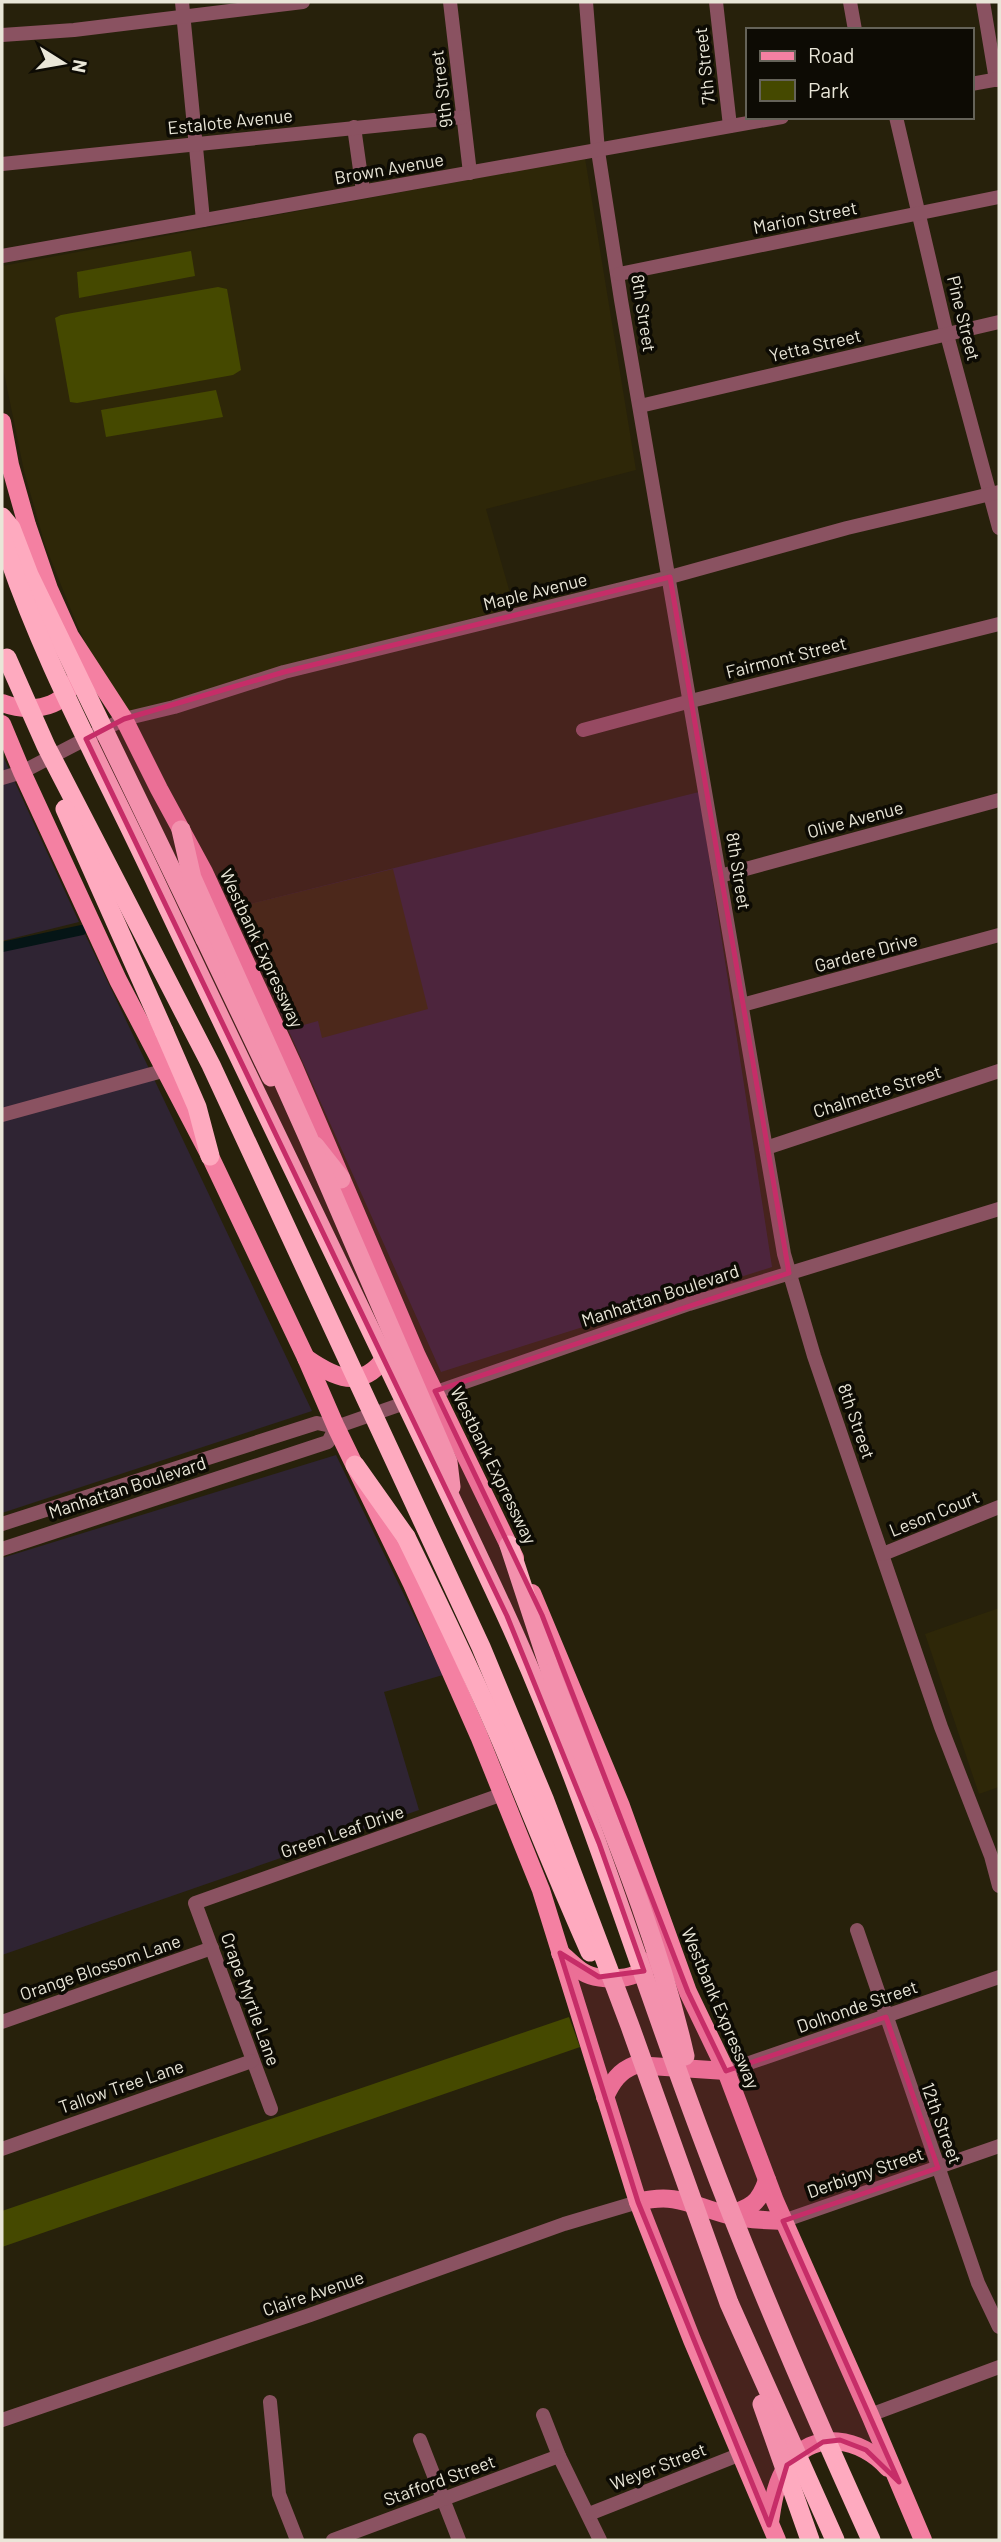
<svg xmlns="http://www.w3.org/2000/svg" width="1001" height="2542" viewBox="0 0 1001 2542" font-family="Barlow,sans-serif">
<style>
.commercial{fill:#2f2433}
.built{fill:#2e2708}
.green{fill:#454900}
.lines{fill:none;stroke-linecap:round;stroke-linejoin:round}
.canal{stroke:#051516;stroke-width:10}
.minor{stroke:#8a5261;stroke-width:14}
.major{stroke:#f480a2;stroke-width:18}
.highway{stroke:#feaabf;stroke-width:19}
.highway-bridge{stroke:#feaabf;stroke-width:19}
.marked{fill:#c62d68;fill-opacity:0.2;stroke:#c62d68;stroke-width:5;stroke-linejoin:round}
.labels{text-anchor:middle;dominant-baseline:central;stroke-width:7;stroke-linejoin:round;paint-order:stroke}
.street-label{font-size:18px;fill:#e9e6d8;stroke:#0d0b04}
</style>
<rect width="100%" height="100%" fill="#27210b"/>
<g class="commercial">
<path d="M2 754 79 922 2 941Z"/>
<path d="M699 792 772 1267 441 1372 234 908Z"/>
<path d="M84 932 312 1411 2 1513V950Z"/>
<path d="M336 1455 443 1675 384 1692 419 1810 2 1955V1558Z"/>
</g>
<g class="built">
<path d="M585 158 636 470 486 509 514 607 117 715 73 615 45 545 24 471 3 368 2 266Z"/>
<path d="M393 869 428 1009 322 1038 318 1021 289 1029 234 908Z"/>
<path d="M999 1608V1787L979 1794 925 1634Z"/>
</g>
<g class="green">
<path d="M191 251 195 276 79 298 77 272Z"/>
<path d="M218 287 227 289 241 370 233 375 77 403 70 402 55 318 61 315Z"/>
<path d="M216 390 223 417 106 437 101 410Z"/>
<path d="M569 2017 580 2047 2 2247V2211Z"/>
</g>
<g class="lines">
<path class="canal" d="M2 947 82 930"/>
<g class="minor">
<path d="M182 2 203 220"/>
<path d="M450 2 470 173"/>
<path d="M586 2 598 151 621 300 784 1254 814 1356 941 1727 991 1856 999 1886"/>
<path d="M716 2 730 126"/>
<path d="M850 2 855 30"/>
<path d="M983 2 996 80"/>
<path d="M2 35 74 30 303 2"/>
<path d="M971 84 999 79"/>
<path d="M896 117 947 335 999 528"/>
<path d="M354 127 363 191"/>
<path d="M2 164 463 117"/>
<path d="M2 256 782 117"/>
<path d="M619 274 999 197"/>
<path d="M640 406 999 322"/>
<path d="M583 730 691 701 999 624"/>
<path d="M2 778 22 772 124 719 174 707 284 672 670 577 847 528 999 492"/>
<path d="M720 876 999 800"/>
<path d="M742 1005 999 935"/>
<path d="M2 1115 166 1070"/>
<path d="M766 1148 999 1071"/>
<path d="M2 1524 317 1423 336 1427 689 1304 999 1209"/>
<path d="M2 1549 328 1442 336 1427"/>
<path d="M883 1554 999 1507"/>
<path d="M857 1930 978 2283 999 2327"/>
<path d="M2 2022 212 1948"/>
<path d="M726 2071 999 1977"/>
<path d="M271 2109 195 1903 503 1794"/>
<path d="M2 2149 252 2061"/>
<path d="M783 2221 999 2146"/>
<path d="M270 2402 279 2494 297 2540"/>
<path d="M543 2415 559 2456 600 2540"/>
<path d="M870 2415 999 2367"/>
<path d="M2 2420 310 2315 564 2224 638 2202"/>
<path d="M420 2440 459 2540"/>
<path d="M589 2514 741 2454"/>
<path d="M333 2540 559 2456"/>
</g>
<g class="major">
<path d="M2 422 10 465 27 525 49 589 70 636 124 719 159 789 204 872 294 1067 417 1356 515 1558"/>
<path d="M2 703C26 712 60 711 72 684"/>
<path d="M2 724 22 772 118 980 210 1156 306 1358 336 1427 412 1584 479 1736 541 1890 638 2202 692 2340 777 2540"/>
<path d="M306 1358C339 1381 366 1391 390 1350"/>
<path d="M532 1593 621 1806 688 1992 726 2071 775 2201 870 2415 923 2540"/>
<path d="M560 1953C568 1959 575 1967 583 1972 601 1983 642 1981 652 1960"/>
<path d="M605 2097C612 2082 619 2071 635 2065L726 2071"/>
<path d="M638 2202C677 2192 692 2206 728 2215 746 2220 765 2220 783 2221"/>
<path d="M729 2215C751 2207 759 2204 767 2180"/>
<path d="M770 2522C773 2503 775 2483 787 2466 813 2428 862 2438 888 2468"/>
</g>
<g class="highway">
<path d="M205 939 271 1077"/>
<path d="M164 1031 197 1107 210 1156"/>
<path d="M315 1146 341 1179"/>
<path d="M355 1465 406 1537"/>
<path d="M509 1545 551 1673"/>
</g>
<g class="highway-bridge">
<path d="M2 517 11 528 29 575 205 939"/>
<path d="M2 537C41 659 104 771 158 887 272 1129 391 1368 504 1611 584 1784 637 1967 705 2145 755 2279 812 2410 871 2540"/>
<path d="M7 658 46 746 211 1065 481 1647 545 1801 630 2026 729 2303 835 2540"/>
<path d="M65 809 164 1031"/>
<path d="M181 830 192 878 308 1137 448 1462 451 1487"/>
<path d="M406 1537C440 1607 475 1678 505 1750 533 1818 560 1885 590 1952"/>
<path d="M551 1673C599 1799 655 1924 685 2056"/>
<path d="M762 2404 810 2540"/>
</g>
</g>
<path class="marked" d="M670 577 789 1273 435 1391 542 1615 688 1992 726 2071 886 2017 938 2168 783 2221 899 2482 866 2450 840 2440 823 2442 787 2465 769 2525 638 2202 560 1953 599 1977 644 1971 599 1843 507 1616 86 739 124 719 284 672Z"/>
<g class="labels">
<g class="street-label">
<text transform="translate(704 66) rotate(-96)">7th Street</text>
<text transform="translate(441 89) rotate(-97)">9th Street</text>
<text transform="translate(230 121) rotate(-6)">Estalote Avenue</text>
<text transform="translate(389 168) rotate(-10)">Brown Avenue</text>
<text transform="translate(805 217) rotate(-11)">Marion Street</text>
<text transform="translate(644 313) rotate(81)">8th Street</text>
<text transform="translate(964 318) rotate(76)">Pine Street</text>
<text transform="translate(815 345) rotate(-13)">Yetta Street</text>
<text transform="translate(535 591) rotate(-14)">Maple Avenue</text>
<text transform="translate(786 657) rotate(-14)">Fairmont Street</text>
<text transform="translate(855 819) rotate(-15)">Olive Avenue</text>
<text transform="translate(739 871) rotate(81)">8th Street</text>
<text transform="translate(262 948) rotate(65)">Westbank Expressway</text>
<text transform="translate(866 952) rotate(-15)">Gardere Drive</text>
<text transform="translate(877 1091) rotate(-18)">Chalmette Street</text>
<text transform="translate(660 1295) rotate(-18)">Manhattan Boulevard</text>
<text transform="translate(857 1421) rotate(71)">8th Street</text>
<text transform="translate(494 1465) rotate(64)">Westbank Expressway</text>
<text transform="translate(127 1487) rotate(-18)">Manhattan Boulevard</text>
<text transform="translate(934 1513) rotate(-22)">Leson Court</text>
<text transform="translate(342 1831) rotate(-19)">Green Leaf Drive</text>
<text transform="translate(100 1967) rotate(-19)">Orange Blossom Lane</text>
<text transform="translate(251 1999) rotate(70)">Crape Myrtle Lane</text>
<text transform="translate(857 2006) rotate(-19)">Dolhonde Street</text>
<text transform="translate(721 2008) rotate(67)">Westbank Expressway</text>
<text transform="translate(121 2086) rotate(-19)">Tallow Tree Lane</text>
<text transform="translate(942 2123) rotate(70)">12th Street</text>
<text transform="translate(865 2172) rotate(-19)">Derbigny Street</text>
<text transform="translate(313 2293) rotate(-19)">Claire Avenue</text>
<text transform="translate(658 2466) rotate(-21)">Weyer Street</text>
<text transform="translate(439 2480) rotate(-20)">Stafford Street</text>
</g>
</g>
<rect width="1001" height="2542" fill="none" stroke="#e9e6d8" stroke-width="7"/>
<rect x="746" y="28" width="228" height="91" fill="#0d0b04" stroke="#656359" stroke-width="2"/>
<rect x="760" y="51" width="35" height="10" fill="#f480a2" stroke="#656359" stroke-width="2"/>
<text x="808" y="63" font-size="21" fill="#e9e6d8">Road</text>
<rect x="760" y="80" width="35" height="21" fill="#454900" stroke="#656359" stroke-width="2"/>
<text x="808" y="98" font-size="21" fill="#e9e6d8">Park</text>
<g transform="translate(63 63) rotate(101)" stroke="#0d0b04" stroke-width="5" paint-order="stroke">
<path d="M0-5L12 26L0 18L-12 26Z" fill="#e9e6d8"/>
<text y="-10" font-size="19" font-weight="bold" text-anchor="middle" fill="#e9e6d8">N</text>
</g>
</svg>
